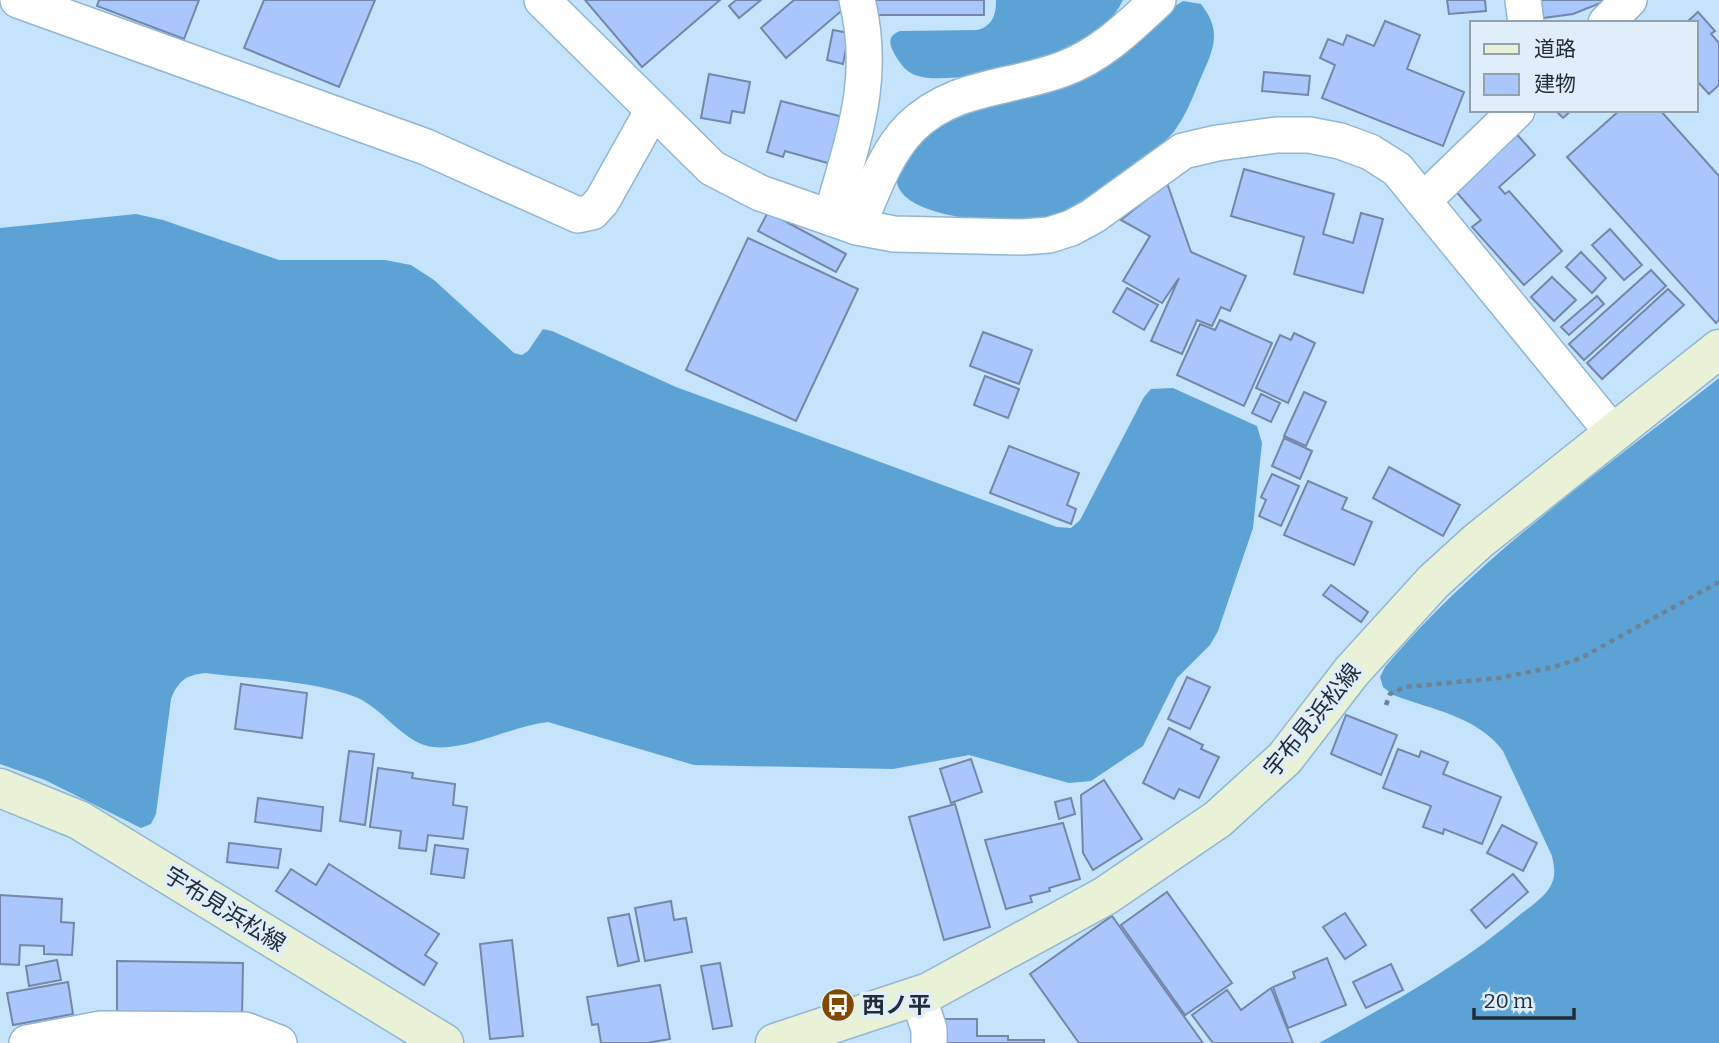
<svg xmlns="http://www.w3.org/2000/svg" width="1719" height="1043" viewBox="0 0 1719 1043" font-family="Bitter,'Noto Sans JP',serif">
<style>
.forest{fill:#5da2d4}
.building{fill:#a9c7fc;stroke:#7487a9;stroke-width:2}
.lines{fill:none;stroke-linecap:round;stroke-linejoin:round}
.minor-casing{stroke:#92b6d2;stroke-width:38}
.secondary-casing{stroke:#92b6d2;stroke-width:41}
.path{stroke:#6d8293;stroke-width:4.5;stroke-dasharray:5 5;stroke-linecap:butt}
.minor{stroke:#fff;stroke-width:35}
.secondary{stroke:#e9f1d6;stroke-width:38}
.labels{text-anchor:middle;dominant-baseline:central;stroke-width:7;stroke-linejoin:round;paint-order:stroke}
.street-label{font-size:23px;fill:#1f2d38;stroke:#dfeefa}
.poi-label{font-size:23px;font-weight:bold;fill:#1f2d38;stroke:#dfeefa;text-anchor:start}
</style>
<rect width="100%" height="100%" fill="#c5e3fb"/>
<g class="forest">
<path d="M996 0H1123C1115 17 1100 32 1084 43 1056 61 950 86 918 76 907 73 901 65 895 55 889 44 887 36 900 31L978 30C993 25 996 15 996 0Z"/>
<path d="M1183 1 1201 4C1224 33 1212 52 1199 82 1192 99 1186 115 1175 130 1157 155 1076 214 1046 220 1014 226 857 220 906 156 931 124 968 109 1003 92 1062 63 1128 37 1183 1Z"/>
<path d="M136 214 163 220 279 260H385L411 265 434 280 514 353 522 355 528 351 543 329 552 331 676 387 1057 527 1071 528 1080 520 1144 397 1151 389 1173 388 1257 426 1262 443 1253 528 1218 631 1210 645 1177 678 1143 746 1091 781 1069 783 969 755 893 769 694 765 548 722C512 726 467 751 433 747 405 744 384 710 358 698 314 680 252 679 205 673 186 675 178 681 171 699L156 814 151 824 141 828 45 780 0 764V228Z"/>
<path d="M1719 378V1043H1319C1390 1004 1460 966 1522 913 1533 905 1547 895 1552 883 1556 874 1554 865 1552 856L1503 751C1479 717 1430 709 1393 695L1383 687 1380 677 1385 667C1479 555 1606 468 1719 378Z"/>
</g>
<g class="building">
<path d="M99 0H199L184 39 97 6Z"/>
<path d="M264 0H375L339 87 244 48Z"/>
<path d="M585 0H720L642 67Z"/>
<path d="M736 0H761L739 18 729 6Z"/>
<path d="M794 0H840L846 7 786 58 761 28Z"/>
<rect x="874" y="0" width="110" height="15"/>
<path d="M1447 0H1485L1486 11 1449 14Z"/>
<path d="M1541 0H1608L1573 14 1543 18Z"/>
<path d="M1698 12 1715 31 1711 34 1719 43V85L1709 94 1696 80V23H1686Z"/>
<path d="M1385 21 1420 35 1407 69 1464 92 1443 146 1322 98 1335 65 1320 58 1328 39 1343 45 1347 35 1374 46Z"/>
<path d="M833 30 849 33 843 64 827 60Z"/>
<path d="M1264 72 1310 76 1308 95 1262 91Z"/>
<path d="M709 74 750 82 744 113 732 111 730 123 701 118Z"/>
<path d="M781 101 843 117 831 164 785 151 783 157 767 152Z"/>
<path d="M1555 110H1572L1563 118Z"/>
<path d="M1620 110H1660L1719 176V320L1716 323 1567 157Z"/>
<path d="M1515 132 1535 155 1499 187 1505 194 1509 191 1562 251 1524 285 1472 227 1481 220 1453 188Z"/>
<path d="M1244 169 1334 194 1323 234 1353 243 1361 213 1383 219 1363 293 1294 274 1304 237 1231 216Z"/>
<path d="M1167 183 1191 252 1246 276 1230 311 1221 307 1212 326 1197 320 1182 354 1151 341 1179 278 1162 303 1123 281 1150 236 1121 220Z"/>
<path d="M768 212 846 254 836 272 758 231Z"/>
<path d="M1610 229 1642 265 1624 280 1592 245Z"/>
<path d="M748 238 858 289 796 421 686 370Z"/>
<path d="M1581 252 1606 278 1592 293 1566 267Z"/>
<path d="M1651 270 1666 286 1584 360 1569 344Z"/>
<path d="M1552 277 1576 300 1554 321 1531 297Z"/>
<path d="M1127 288 1158 305 1144 330 1113 312Z"/>
<path d="M1668 289 1684 305 1602 379 1587 363Z"/>
<path d="M1597 296 1604 304 1569 335 1561 327Z"/>
<path d="M1220 320 1272 343 1244 406 1177 375 1200 324 1215 330Z"/>
<path d="M983 332 1032 350 1019 384 970 366Z"/>
<path d="M1294 333 1315 343 1288 403 1256 388 1280 335 1291 340Z"/>
<path d="M985 376 1019 389 1008 418 974 405Z"/>
<path d="M1304 392 1326 402 1306 446 1284 436Z"/>
<path d="M1261 394 1280 403 1271 422 1252 413Z"/>
<path d="M1284 438 1312 451 1300 479 1272 466Z"/>
<path d="M1009 446 1079 473 1067 505 1076 509 1071 524 990 493Z"/>
<path d="M1389 467 1460 505 1443 536 1373 498Z"/>
<path d="M1272 474 1299 486 1281 526 1259 516 1266 500 1261 497Z"/>
<path d="M1308 481 1347 498 1342 509 1372 522 1354 565 1284 535Z"/>
<path d="M1331 585 1368 612 1361 622 1323 595Z"/>
<path d="M1187 677 1210 687 1190 729 1168 719Z"/>
<path d="M241 684 307 693 302 738 235 729Z"/>
<path d="M1346 715 1397 735 1381 775 1331 754Z"/>
<path d="M1169 728 1203 745 1201 749 1219 757 1199 798 1179 789 1174 799 1143 783Z"/>
<path d="M1398 749 1419 757 1421 751 1448 762 1443 774 1501 797 1482 844 1444 829 1443 834 1423 827 1431 806 1383 788Z"/>
<path d="M349 751 374 754 365 825 340 821Z"/>
<path d="M971 759 982 792 951 803 940 769Z"/>
<path d="M378 768 413 773 412 778 455 784 453 805 467 807 463 839 428 835 426 851 399 848 401 831 370 827Z"/>
<path d="M1104 780 1142 839 1093 870 1083 853 1081 795Z"/>
<path d="M258 798 323 807 321 831 255 822Z"/>
<path d="M1071 798 1075 814 1059 819 1055 802Z"/>
<path d="M955 804 990 927 944 940 909 817Z"/>
<path d="M1063 823 1080 879 1049 888 1050 891 1030 896 1032 902 1006 909 985 840Z"/>
<path d="M1502 825 1537 843 1523 871 1487 853Z"/>
<path d="M229 843 281 849 278 868 227 862Z"/>
<path d="M435 845 468 849 464 878 431 874Z"/>
<path d="M329 864 439 934 425 955 437 963 424 985 276 891 291 869 316 885Z"/>
<path d="M1513 874 1528 892 1486 928 1471 910Z"/>
<path d="M1167 892 1232 983 1185 1015 1121 925Z"/>
<path d="M0 895 62 899 61 922 74 923 72 955 44 954V946L20 945 19 965 0 964Z"/>
<path d="M671 901 674 920 686 918 692 952 645 961 635 908Z"/>
<path d="M1345 913 1366 945 1345 959 1323 927Z"/>
<path d="M629 914 639 961 618 966 608 918Z"/>
<path d="M1112 916 1203 1043H1079L1030 974Z"/>
<path d="M512 940 523 1036 490 1039 480 944Z"/>
<path d="M1327 958 1346 1005 1288 1028 1273 987 1295 978 1293 972Z"/>
<path d="M57 960 61 980 29 986 26 966Z"/>
<path d="M117 961 243 963 242 1018 117 1016Z"/>
<path d="M720 963 732 1026 713 1029 701 966Z"/>
<path d="M1391 964 1403 990 1366 1008 1353 982Z"/>
<path d="M68 982 73 1014 13 1025 7 993Z"/>
<path d="M660 985 670 1039 647 1043H601L598 1024 592 1025 587 997Z"/>
<path d="M1271 988 1293 1043H1213L1192 1015 1227 990 1241 1010Z"/>
<path d="M945 1019H977V1036H1008V1040H1044V1043H945Z"/>
</g>
<g class="lines">
<g class="minor-casing">
<g id="minor">
<path d="M18 0 426 147 578 215 592 212 602 201 653 110"/>
<path d="M542 0 712 168 760 193 857 227 894 234 1023 237 1049 235 1071 228 1093 216 1183 151 1217 143 1277 135H1309L1340 141 1370 152 1397 169 1613 433"/>
<path d="M1523 0 1526 23"/>
<path d="M1606 23 1629 0"/>
<path d="M1423 201 1517 110"/>
<path d="M831 218C852 141 877 81 857 0"/>
<path d="M857 227C872 194 884 155 910 128 953 85 1010 89 1063 69 1101 55 1129 27 1158 0"/>
<path d="M918 996 929 1029V1043"/>
<path d="M27 1043 101 1029 245 1030 279 1043"/>
</g>
</g>
<g class="secondary-casing">
<g id="secondary">
<path d="M0 788 79 820 444 1043"/>
<path d="M775 1043 929 992 1105 896 1218 819 1285 758 1352 671 1433 582 1478 541 1719 349"/>
</g>
</g>
<path class="path" d="M1386 705 1390 694 1405 687 1499 678 1554 667 1581 658 1719 582"/>
<use href="#minor" class="minor"/>
<use href="#secondary" class="secondary"/>
</g>
<defs>
<g id="bus-disc" transform="scale(1.75)"><circle r="9.5" fill="#834800" stroke="#dfeefa"/><path d="M-5-6H5V4H4V6H2V4H-2V6H-4V4H-5ZM-3.5-4V0h7V-4ZM-3.5 1.2v1.5H-2V1.2ZM2 1.2v1.5H3.5V1.2Z" fill="#fff"/></g>
</defs>
<g fill-rule="evenodd">
<use href="#bus-disc" x="838" y="1005"/>
</g>
<g class="labels">
<g class="street-label">
<text transform="translate(1312 720) rotate(-51)">宇布見浜松線</text>
<text transform="translate(225 909) rotate(32)">宇布見浜松線</text>
</g>
<g class="poi-label">
<text x="862" y="1005">西ノ平</text>
</g>
</g>
<rect x="1470" y="21" width="228" height="91" fill="#dfeefa" stroke="#92a1ac" stroke-width="2"/>
<rect x="1484" y="44" width="35" height="10" fill="#e9f1d6" stroke="#92a1ac" stroke-width="2"/>
<text x="1534" y="56" font-size="21" fill="#1f2d38">道路</text>
<rect x="1484" y="74" width="35" height="21" fill="#a9c7fc" stroke="#92a1ac" stroke-width="2"/>
<text x="1534" y="91" font-size="21" fill="#1f2d38">建物</text>
<path d="M1474 1008v10h100v-10" fill="none" stroke="#1f2d38" stroke-width="3.5"/>
<text x="1484" y="1008" font-size="21" fill="#1f2d38" stroke="#dfeefa" stroke-width="5" paint-order="stroke">20 m</text>
</svg>
